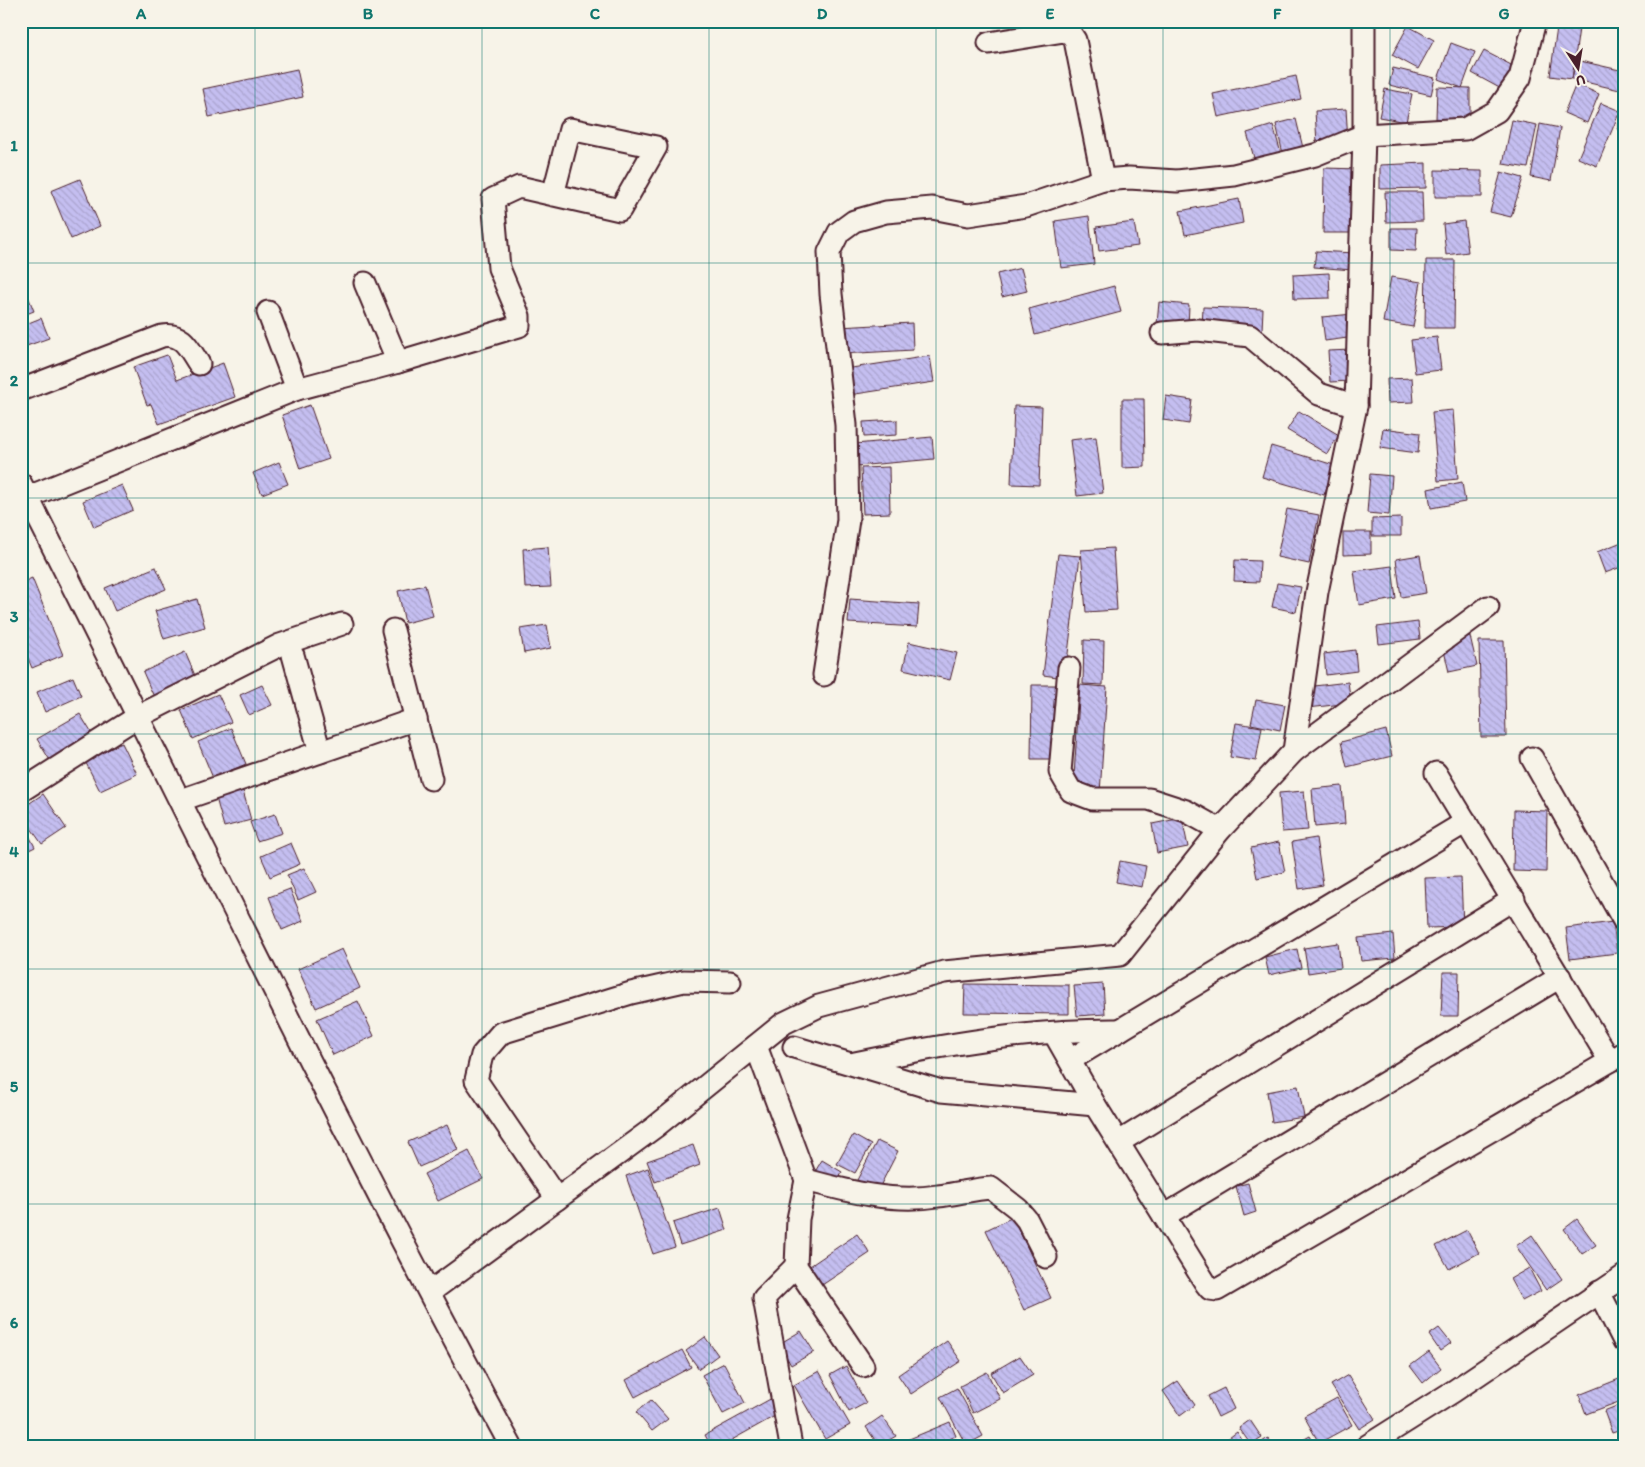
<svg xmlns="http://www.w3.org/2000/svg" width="1645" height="1467" viewBox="0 0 1645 1467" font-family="Itim,sans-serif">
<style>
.building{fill:url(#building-back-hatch);stroke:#4a1f2b}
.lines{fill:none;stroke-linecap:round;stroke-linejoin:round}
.minor-casing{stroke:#4a1f2b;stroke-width:25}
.minor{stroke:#f7f3e8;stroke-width:21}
.grid{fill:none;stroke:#0f766e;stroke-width:1;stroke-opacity:0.55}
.neatline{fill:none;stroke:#0f766e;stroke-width:2}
.grid-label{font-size:16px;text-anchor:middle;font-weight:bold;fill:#0f766e}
</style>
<defs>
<pattern id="building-back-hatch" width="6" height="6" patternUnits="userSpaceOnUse" patternTransform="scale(1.25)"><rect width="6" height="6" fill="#c4bef0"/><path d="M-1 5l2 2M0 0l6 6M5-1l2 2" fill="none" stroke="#aaa3ce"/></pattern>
</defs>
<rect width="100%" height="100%" fill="#f7f3e8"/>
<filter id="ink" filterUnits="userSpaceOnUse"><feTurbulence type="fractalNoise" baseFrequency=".02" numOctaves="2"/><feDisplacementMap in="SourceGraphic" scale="10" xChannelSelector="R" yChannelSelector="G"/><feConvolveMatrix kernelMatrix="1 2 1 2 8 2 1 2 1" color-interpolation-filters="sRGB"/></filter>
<g filter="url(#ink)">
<g class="building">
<path d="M1558 21H1580L1572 79 1550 76Z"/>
<path d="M1408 26 1434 40 1418 69 1392 55Z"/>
<path d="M1451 43 1475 52 1462 88 1438 79Z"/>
<path d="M1484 51 1517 68 1505 91 1472 73Z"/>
<path d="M1576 60 1624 71V91L1572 79Z"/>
<path d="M1393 68 1435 78 1431 95 1389 85Z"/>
<path d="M297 69 303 97 209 117 203 89Z"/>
<path d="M1296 76 1301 99 1218 117 1213 94Z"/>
<path d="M1576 84 1599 94 1587 123 1564 113Z"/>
<path d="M1437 87 1470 88V120L1436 119Z"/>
<path d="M1385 89 1412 94 1406 122 1379 117Z"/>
<path d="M1601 103 1620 111 1597 166 1578 158Z"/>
<path d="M1346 109 1348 141 1317 143 1315 111Z"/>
<path d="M1624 111V131L1617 129Z"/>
<path d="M1296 119 1303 148 1283 154 1276 124Z"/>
<path d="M1512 120 1537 125 1528 168 1503 164Z"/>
<path d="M1540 124 1560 128 1551 181 1531 177Z"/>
<path d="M1273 125 1282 157 1256 165 1247 133Z"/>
<path d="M1426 163V188L1380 189V165Z"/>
<path d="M1324 168 1360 169 1359 233H1323Z"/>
<path d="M1435 170 1482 171V197H1435Z"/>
<path d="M1501 172 1523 178 1511 217 1490 212Z"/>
<path d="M80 179 100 226 71 239 51 191Z"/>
<path d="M1385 192H1422L1423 221 1386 222Z"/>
<path d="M1239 199 1243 223 1185 235 1180 211Z"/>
<path d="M1089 216 1094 264 1061 268 1055 221Z"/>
<path d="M1464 221 1468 252 1446 255 1443 224Z"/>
<path d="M1134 222 1138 246 1099 251 1096 227Z"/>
<path d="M1391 228H1417L1416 251 1391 250Z"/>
<path d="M1316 251 1354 253 1353 270 1314 267Z"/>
<path d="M1426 260H1455L1454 328H1425Z"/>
<path d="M1021 268 1027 291 1002 297 997 274Z"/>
<path d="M1329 273 1330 298 1294 299 1293 275Z"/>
<path d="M1391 277 1421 282 1413 327 1383 322Z"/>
<path d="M21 279 34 311 21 316Z"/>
<path d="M1114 286 1121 312 1035 335 1029 309Z"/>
<path d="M1159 302 1189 305 1188 327 1157 324Z"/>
<path d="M1203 307 1263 309 1262 330 1202 328Z"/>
<path d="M1353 314 1355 337 1325 341 1322 317Z"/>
<path d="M41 318 49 338 21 348V326Z"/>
<path d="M912 323 913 350 841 354 839 327Z"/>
<path d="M1437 337 1441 370 1415 373 1411 340Z"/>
<path d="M1351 350 1352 381 1330 382 1328 351Z"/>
<path d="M167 355 177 380 223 363 235 397 159 424 151 404 147 405 133 367Z"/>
<path d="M930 356 934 382 849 395 845 369Z"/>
<path d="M1412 378 1414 402 1388 403 1387 379Z"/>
<path d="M1166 396 1192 400 1189 424 1163 420Z"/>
<path d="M1122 399H1144L1145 467 1122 468Z"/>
<path d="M310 405 329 459 300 469 282 415Z"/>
<path d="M1014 406 1042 407 1039 485 1011 484Z"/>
<path d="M1453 410 1458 479 1438 481 1432 412Z"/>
<path d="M1299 411 1339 435 1327 454 1287 430Z"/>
<path d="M897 420V435L864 437 863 422Z"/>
<path d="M1383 428 1420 433 1418 453 1380 448Z"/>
<path d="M932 437 934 459 856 466 855 444Z"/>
<path d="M1096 437 1103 493 1077 496 1070 440Z"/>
<path d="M1271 446 1334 465 1324 495 1262 477Z"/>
<path d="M279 462 288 484 262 494 253 473Z"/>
<path d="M889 467 890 513 863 514 861 468Z"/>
<path d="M1370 474 1392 476 1389 515 1367 513Z"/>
<path d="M1462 482 1465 502 1431 508 1428 489Z"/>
<path d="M122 485 133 510 94 527 83 501Z"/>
<path d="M1287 509 1319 515 1309 564 1277 557Z"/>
<path d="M1401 518V536H1372V519Z"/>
<path d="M1343 532H1371V554L1343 555Z"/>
<path d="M1624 541V566L1605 573 1597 552Z"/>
<path d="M548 547 551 587 525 588 523 549Z"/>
<path d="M1113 548 1117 610 1086 612 1081 550Z"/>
<path d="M1058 554 1080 556 1065 678 1043 675Z"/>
<path d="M1420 555 1426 593 1401 597 1396 559Z"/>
<path d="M1235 560 1260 561 1259 582 1234 581Z"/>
<path d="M1392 566 1396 599 1359 605 1354 571Z"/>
<path d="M156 567 166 589 115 611 105 588Z"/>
<path d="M32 578 63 655 32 668 21 642V583Z"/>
<path d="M1277 583 1301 587 1296 612 1272 607Z"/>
<path d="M425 585 433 616 405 623 398 591Z"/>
<path d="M197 599 205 627 164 639 155 611Z"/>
<path d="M850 599 919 604 917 627 848 623Z"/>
<path d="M1418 622 1420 639 1379 644 1377 627Z"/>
<path d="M547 625 551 648 524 653 520 629Z"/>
<path d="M1470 636 1477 666 1449 672 1442 642Z"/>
<path d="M1084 640 1104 641 1103 685 1083 684Z"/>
<path d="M1479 641H1504L1506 737H1481Z"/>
<path d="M909 642 957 653 950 680 903 669Z"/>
<path d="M1355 650 1357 671 1326 675 1324 654Z"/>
<path d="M185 652 199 685 157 704 143 672Z"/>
<path d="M73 677 81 696 45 712 37 692Z"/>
<path d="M1348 682 1351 703 1308 708 1306 687Z"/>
<path d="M262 685 272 705 249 715 240 695Z"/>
<path d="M1032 685H1060L1059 759H1031Z"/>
<path d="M1080 685 1107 687 1100 793 1073 791Z"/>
<path d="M218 694 231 722 193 739 181 710Z"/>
<path d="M1256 700 1285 705 1280 730 1251 724Z"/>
<path d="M80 714 94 737 51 762 37 739Z"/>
<path d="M1236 723 1262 727 1256 761 1230 757Z"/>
<path d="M231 728 246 764 213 778 198 742Z"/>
<path d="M1386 730 1392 756 1347 767 1341 742Z"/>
<path d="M122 743 137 774 100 791 85 761Z"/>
<path d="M1342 786 1345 824 1315 827 1312 789Z"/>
<path d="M243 791 251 820 224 827 216 798Z"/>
<path d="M1304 791 1308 830 1282 832 1279 793Z"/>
<path d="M43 794 66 828 42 844 21 814V809Z"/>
<path d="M1514 810 1547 811 1546 872 1513 871Z"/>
<path d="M275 814 282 833 257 841 250 822Z"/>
<path d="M1182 818 1188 847 1157 853 1152 824Z"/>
<path d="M23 824 35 847 21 854V825Z"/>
<path d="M1316 838 1323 885 1299 889 1292 842Z"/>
<path d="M1279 842 1285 872 1257 878 1251 848Z"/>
<path d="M291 843 300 864 270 877 261 856Z"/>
<path d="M1120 861 1146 866 1142 887 1116 882Z"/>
<path d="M304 868 316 892 298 900 287 875Z"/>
<path d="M1461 877 1463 927 1427 928 1425 878Z"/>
<path d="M290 889 303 921 282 930 269 897Z"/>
<path d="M1613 922 1617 953 1570 959 1566 928Z"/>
<path d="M1393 934 1395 958 1361 961 1358 938Z"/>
<path d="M1338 943 1341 968 1308 973 1304 948Z"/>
<path d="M342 949 360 988 316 1008 298 969Z"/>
<path d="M1297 949 1301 968 1269 975 1265 957Z"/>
<path d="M1443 972H1459L1458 1016H1441Z"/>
<path d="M965 984 1069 985V1014L964 1013Z"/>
<path d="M1103 984 1105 1014 1077 1016 1074 986Z"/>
<path d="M358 1001 374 1036 333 1055 317 1019Z"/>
<path d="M1298 1086 1304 1117 1272 1122 1267 1092Z"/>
<path d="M447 1125 458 1150 419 1167 408 1142Z"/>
<path d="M853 1135 871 1145 855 1173 837 1164Z"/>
<path d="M877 1141 898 1151 876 1194 855 1184Z"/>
<path d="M693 1145 700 1165 655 1182 647 1161Z"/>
<path d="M469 1151 483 1179 438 1201 424 1174Z"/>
<path d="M822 1160 842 1172 833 1187 813 1175Z"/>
<path d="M648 1168 675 1247 653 1254 626 1176Z"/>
<path d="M1248 1183 1256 1212 1244 1216 1236 1186Z"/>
<path d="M720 1208 727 1230 680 1245 673 1223Z"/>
<path d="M1013 1217 1051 1298 1024 1310 986 1230Z"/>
<path d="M1577 1219 1596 1245 1582 1254 1564 1229Z"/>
<path d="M1467 1230 1479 1253 1449 1269 1436 1246Z"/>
<path d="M857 1234 870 1253 819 1287 807 1268Z"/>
<path d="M1532 1235 1562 1279 1546 1290 1516 1246Z"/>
<path d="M1529 1268 1541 1291 1522 1301 1510 1279Z"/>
<path d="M1439 1328 1451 1343 1440 1351 1429 1335Z"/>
<path d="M801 1331 814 1352 791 1365 779 1344Z"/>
<path d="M705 1337 718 1355 699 1369 686 1351Z"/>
<path d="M947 1341 961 1361 911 1394 898 1375Z"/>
<path d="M682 1350 691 1367 635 1397 626 1380Z"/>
<path d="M1429 1352 1441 1368 1423 1383 1410 1366Z"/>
<path d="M1020 1356 1033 1375 1003 1393 991 1373Z"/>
<path d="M724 1363 745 1403 723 1414 702 1375Z"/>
<path d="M846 1366 866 1403 849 1412 830 1375Z"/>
<path d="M819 1371 850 1425 825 1439 794 1385Z"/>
<path d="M987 1372 1000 1399 973 1413 960 1386Z"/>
<path d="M1348 1375 1375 1419 1359 1429 1331 1385Z"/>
<path d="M1624 1377V1400L1586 1414 1579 1395Z"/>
<path d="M1178 1381 1195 1405 1180 1416 1163 1391Z"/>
<path d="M957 1388 983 1436 966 1445 940 1397Z"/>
<path d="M1224 1388 1234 1409 1218 1417 1208 1396Z"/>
<path d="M774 1397 782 1412 721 1446H711L705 1435Z"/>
<path d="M1337 1398 1352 1425 1319 1443 1304 1416Z"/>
<path d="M651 1400 668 1419 652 1431 636 1412Z"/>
<path d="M1624 1403V1429L1612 1433 1604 1411Z"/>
<path d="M882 1416 896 1436 879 1446 866 1427Z"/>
<path d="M1250 1420 1262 1438 1251 1445 1239 1428Z"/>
<path d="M950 1422 956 1436 934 1446H904L902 1442Z"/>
<path d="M1237 1432 1246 1446H1218Z"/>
<path d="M1310 1436 1316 1446H1292Z"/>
<path d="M1268 1438 1274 1446H1256Z"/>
</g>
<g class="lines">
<g class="minor-casing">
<g id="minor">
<path d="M989 43 1064 31 1071 34 1075 40 1103 180"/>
<path d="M1162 333 1198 330 1250 336 1319 394 1356 406"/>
<path d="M398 362 519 326V316L499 268 493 199 519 187 620 210 656 147 570 129 553 195"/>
<path d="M297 389 398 362 365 283"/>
<path d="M21 390 162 336C183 332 189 349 199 364"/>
<path d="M21 484C184 805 339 1130 511 1446"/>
<path d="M28 497 297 389 268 312"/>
<path d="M393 630 431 779"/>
<path d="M293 655 320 752"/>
<path d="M1069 668 1060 772 1071 791 1092 799H1149L1186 811 1220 830"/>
<path d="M824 675 848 520 846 425 831 294 829 252 839 232 854 221 886 212 932 208 968 215 1026 206 1103 180 1129 178 1177 181 1234 175 1315 155 1364 135 1465 129 1497 111 1520 78 1535 21"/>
<path d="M1294 751 1488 607"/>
<path d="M1532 758 1624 921"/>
<path d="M1436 773 1610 1061"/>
<path d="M21 791 137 717 280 645 342 624"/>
<path d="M181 800 416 719"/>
<path d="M1054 1033 1095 1105 1206 1284 1210 1289 1217 1290 1624 1053"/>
<path d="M756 1046 806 1180 798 1219 796 1266 863 1366"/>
<path d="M794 1047 941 1091 1095 1105"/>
<path d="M1070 1060 1466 822"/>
<path d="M855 1063C942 1045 1030 1029 1120 1030"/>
<path d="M1119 1142 1514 899"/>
<path d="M806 1180C850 1192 893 1203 938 1196 957 1194 973 1189 991 1188L1018 1209 1027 1220 1046 1257"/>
<path d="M557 1199 476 1080 482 1055 501 1033 631 993 684 981 730 982"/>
<path d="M1164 1216 1560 977"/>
<path d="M430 1292 655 1127 784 1023 819 1006 944 972 1120 955 1220 830 1294 751 1317 592 1356 406 1364 135V21"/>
<path d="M1599 1292 1624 1341"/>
<path d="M791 1446 764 1298 796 1266"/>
<path d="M1367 1446 1454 1391 1624 1276"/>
</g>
</g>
<use href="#minor" class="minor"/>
</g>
</g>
<path class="grid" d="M255 21V1446M482 21V1446M709 21V1446M936 21V1446M1163 21V1446M1390 21V1446M21 263H1624M21 498H1624M21 734H1624M21 969H1624M21 1204H1624"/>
<rect width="1645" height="1467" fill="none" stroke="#f7f3e8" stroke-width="55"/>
<g transform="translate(1578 68) rotate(168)" stroke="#f7f3e8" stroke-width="4" paint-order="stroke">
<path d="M0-4L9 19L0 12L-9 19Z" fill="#4a1f2b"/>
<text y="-8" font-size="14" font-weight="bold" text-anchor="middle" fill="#4a1f2b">U</text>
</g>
<rect x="28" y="28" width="1590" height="1412" class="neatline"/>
<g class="grid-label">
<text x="141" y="19">A</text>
<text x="368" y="19">B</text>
<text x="595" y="19">C</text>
<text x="822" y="19">D</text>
<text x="1050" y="19">E</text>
<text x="1277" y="19">F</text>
<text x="1504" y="19">G</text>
<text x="14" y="151">1</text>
<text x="14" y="386">2</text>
<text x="14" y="622">3</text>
<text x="14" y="857">4</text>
<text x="14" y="1092">5</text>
<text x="14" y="1328">6</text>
</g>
</svg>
